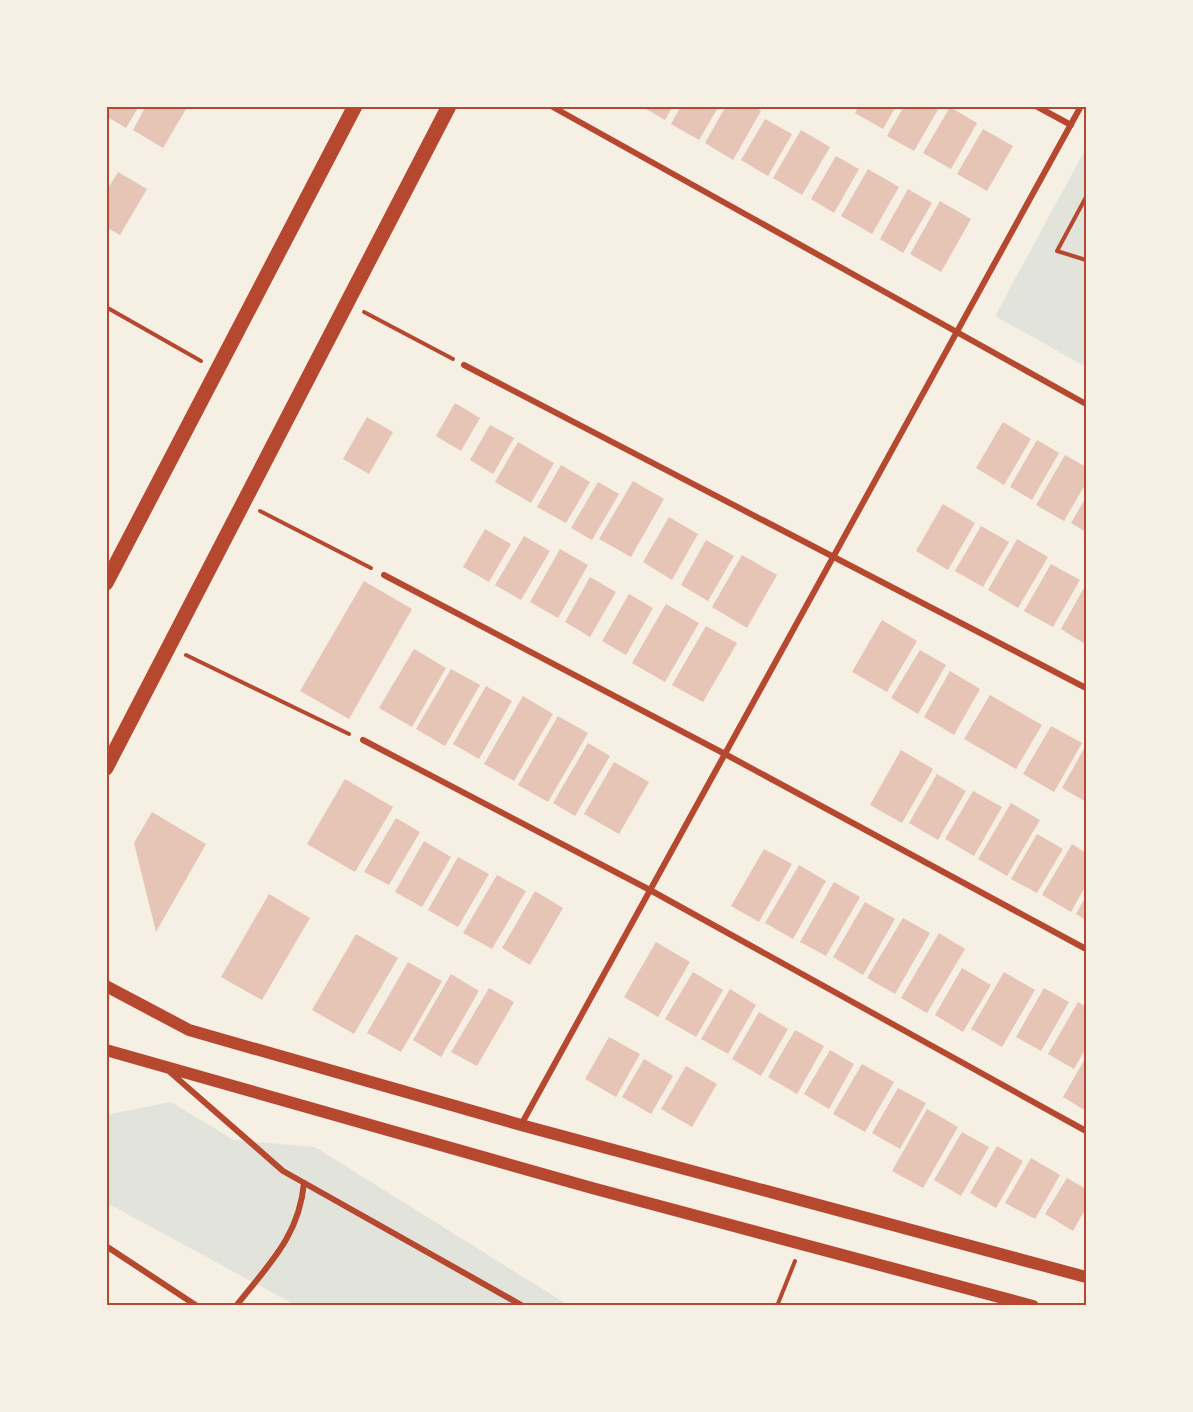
<svg xmlns="http://www.w3.org/2000/svg" width="1193" height="1412" viewBox="0 0 1193 1412" font-family="'Source Serif 4',serif">
<style>
.green{fill:#e2e4dc}
.building{fill:#e6c5b7}
.lines{fill:none;stroke-linecap:round;stroke-linejoin:round}
.path{stroke:#b5482f;stroke-width:4}
.minor{stroke:#b5482f;stroke-width:6}
.secondary{stroke:#b5482f;stroke-width:12}
.primary{stroke:#b5482f;stroke-width:15}
.neatline{fill:none;stroke:#b5482f;stroke-width:2}
</style>
<rect width="100%" height="100%" fill="#f6efe4"/>
<g class="green">
<path d="M1086 148V367L995 316Z"/>
<path d="M171 1102 234 1140 315 1147 568 1305H295L107 1203 106 1115Z"/>
</g>
<g class="building">
<path d="M106 106H139L126 128 106 116Z"/>
<path d="M146 106H181L186 109 163 148 133 130Z"/>
<path d="M641 106H673L665 120Z"/>
<path d="M681 106H719L699 140 671 124Z"/>
<path d="M726 106H753L761 111 733 160 705 143Z"/>
<path d="M859 106H896L883 129 855 113Z"/>
<path d="M904 106H940L914 151 887 136Z"/>
<path d="M950 107 977 123 951 169 923 153Z"/>
<path d="M765 119 792 134 768 176 741 160Z"/>
<path d="M983 129 1013 146 987 191 957 174Z"/>
<path d="M801 130 830 147 802 195 773 178Z"/>
<path d="M836 156 859 169 834 213 811 199Z"/>
<path d="M868 169 899 187 872 234 841 216Z"/>
<path d="M118 172 147 189 120 235 106 227V192Z"/>
<path d="M908 189 932 203 903 253 880 239Z"/>
<path d="M940 201 971 219 941 272 910 254Z"/>
<path d="M455 403 480 418 461 451 436 436Z"/>
<path d="M367 417 393 432 369 474 343 459Z"/>
<path d="M1003 422 1031 439 1004 485 976 468Z"/>
<path d="M490 425 514 438 493 474 470 460Z"/>
<path d="M1037 440 1059 453 1032 500 1010 487Z"/>
<path d="M518 442 554 463 531 503 495 482Z"/>
<path d="M1065 455 1086 467V483L1064 521 1036 505Z"/>
<path d="M561 465 590 482 566 523 537 507Z"/>
<path d="M633 481 664 499 631 557 599 539Z"/>
<path d="M598 482 619 494 592 540 571 528Z"/>
<path d="M1086 497V532L1071 523Z"/>
<path d="M943 504 975 523 948 570 916 551Z"/>
<path d="M669 517 698 534 672 580 643 562Z"/>
<path d="M981 526 1009 542 983 587 955 571Z"/>
<path d="M485 529 511 544 489 582 463 567Z"/>
<path d="M524 536 550 551 521 600 495 585Z"/>
<path d="M1017 539 1048 557 1018 608 988 590Z"/>
<path d="M706 540 734 556 708 601 681 585Z"/>
<path d="M560 549 588 565 558 618 530 602Z"/>
<path d="M742 555 777 575 747 628 712 607Z"/>
<path d="M1051 564 1080 580 1053 627 1024 611Z"/>
<path d="M590 577 616 592 590 637 565 622Z"/>
<path d="M364 581 412 609 349 719 300 691Z"/>
<path d="M1086 584V642L1085 644 1061 629Z"/>
<path d="M629 594 653 608 626 655 602 641Z"/>
<path d="M666 604 699 623 665 682 632 663Z"/>
<path d="M882 620 917 641 887 692 852 672Z"/>
<path d="M706 626 737 643 703 702 672 685Z"/>
<path d="M414 649 446 668 412 727 379 708Z"/>
<path d="M920 650 946 665 918 714 891 698Z"/>
<path d="M451 669 480 685 445 746 416 729Z"/>
<path d="M950 671 980 689 954 735 924 717Z"/>
<path d="M486 686 512 701 479 759 453 744Z"/>
<path d="M990 695 1042 725 1016 769 964 739Z"/>
<path d="M523 696 553 714 514 781 484 764Z"/>
<path d="M558 716 588 733 548 802 518 785Z"/>
<path d="M1051 726 1082 743 1054 792 1023 774Z"/>
<path d="M588 743 610 756 575 816 553 803Z"/>
<path d="M1086 745V802L1062 788Z"/>
<path d="M901 750 933 769 902 823 870 805Z"/>
<path d="M614 762 649 782 619 834 584 814Z"/>
<path d="M937 774 966 791 938 840 909 823Z"/>
<path d="M345 779 393 807 355 872 307 844Z"/>
<path d="M973 791 1002 807 974 856 945 839Z"/>
<path d="M1011 803 1040 820 1007 876 978 859Z"/>
<path d="M152 812 206 844 156 932 134 843Z"/>
<path d="M396 818 420 832 389 885 364 872Z"/>
<path d="M1037 834 1063 849 1037 893 1011 879Z"/>
<path d="M424 841 451 857 422 907 395 892Z"/>
<path d="M1072 844 1086 853V885L1071 912 1042 895Z"/>
<path d="M764 849 792 864 759 922 731 906Z"/>
<path d="M458 857 489 874 458 927 428 910Z"/>
<path d="M799 865 826 881 793 939 765 923Z"/>
<path d="M497 875 526 891 492 949 463 933Z"/>
<path d="M834 882 860 897 826 956 800 942Z"/>
<path d="M535 891 563 908 530 965 502 948Z"/>
<path d="M269 894 310 918 262 1000 221 977Z"/>
<path d="M1086 896V920L1076 914Z"/>
<path d="M865 902 895 919 863 975 833 957Z"/>
<path d="M903 918 930 933 895 994 867 978Z"/>
<path d="M939 933 965 949 927 1013 901 998Z"/>
<path d="M356 934 398 958 354 1034 312 1010Z"/>
<path d="M656 942 690 962 658 1017 624 997Z"/>
<path d="M408 962 442 981 401 1052 367 1033Z"/>
<path d="M962 968 991 985 963 1032 935 1015Z"/>
<path d="M693 972 723 990 696 1037 665 1019Z"/>
<path d="M1004 972 1035 990 1002 1047 971 1029Z"/>
<path d="M451 974 479 991 441 1057 413 1040Z"/>
<path d="M489 988 514 1002 477 1066 451 1052Z"/>
<path d="M1044 988 1069 1002 1041 1051 1016 1037Z"/>
<path d="M730 989 756 1005 728 1054 701 1039Z"/>
<path d="M1078 1002 1086 1007V1048L1074 1069 1048 1054Z"/>
<path d="M759 1012 788 1029 761 1076 732 1059Z"/>
<path d="M795 1030 824 1046 797 1094 768 1077Z"/>
<path d="M609 1037 640 1054 616 1097 585 1079Z"/>
<path d="M830 1050 854 1064 829 1109 804 1094Z"/>
<path d="M1086 1057V1111L1063 1097Z"/>
<path d="M644 1059 673 1076 651 1114 622 1097Z"/>
<path d="M862 1064 894 1082 865 1132 833 1114Z"/>
<path d="M686 1066 717 1084 692 1127 661 1109Z"/>
<path d="M898 1088 926 1103 900 1149 872 1133Z"/>
<path d="M927 1109 958 1127 923 1188 892 1171Z"/>
<path d="M962 1132 989 1147 961 1196 934 1180Z"/>
<path d="M997 1146 1023 1161 996 1208 970 1193Z"/>
<path d="M1031 1158 1060 1175 1035 1219 1005 1203Z"/>
<path d="M1067 1178 1086 1189V1208L1073 1231 1045 1214Z"/>
</g>
<g class="lines">
<g class="path">
<path d="M1086 197 1057 251 1086 260"/>
<path d="M106 307 201 361"/>
<path d="M364 312 453 359"/>
<path d="M260 511 371 568"/>
<path d="M186 655 349 734"/>
<path d="M777 1306 795 1261"/>
</g>
<g class="minor">
<path d="M551 106 1086 404"/>
<path d="M1036 106 1071 125"/>
<path d="M464 365 1086 688"/>
<path d="M384 575 725 754 1086 949"/>
<path d="M363 740 650 890 1086 1131"/>
<path d="M170 1072 283 1171 523 1306"/>
<path d="M521 1125 1081 106"/>
<path d="M106 1246 197 1306"/>
<path d="M236 1306C268 1265 299 1237 304 1183"/>
</g>
<g class="secondary">
<path d="M106 986 189 1030 521 1125 1086 1277"/>
<path d="M106 1050 592 1188 1033 1306"/>
</g>
<g class="primary">
<path d="M106 583 355 106"/>
<path d="M106 768 449 106"/>
</g>
</g>
<rect width="1193" height="1412" fill="none" stroke="#f6efe4" stroke-width="216"/>
<rect x="108" y="108" width="977" height="1196" class="neatline"/>
</svg>
